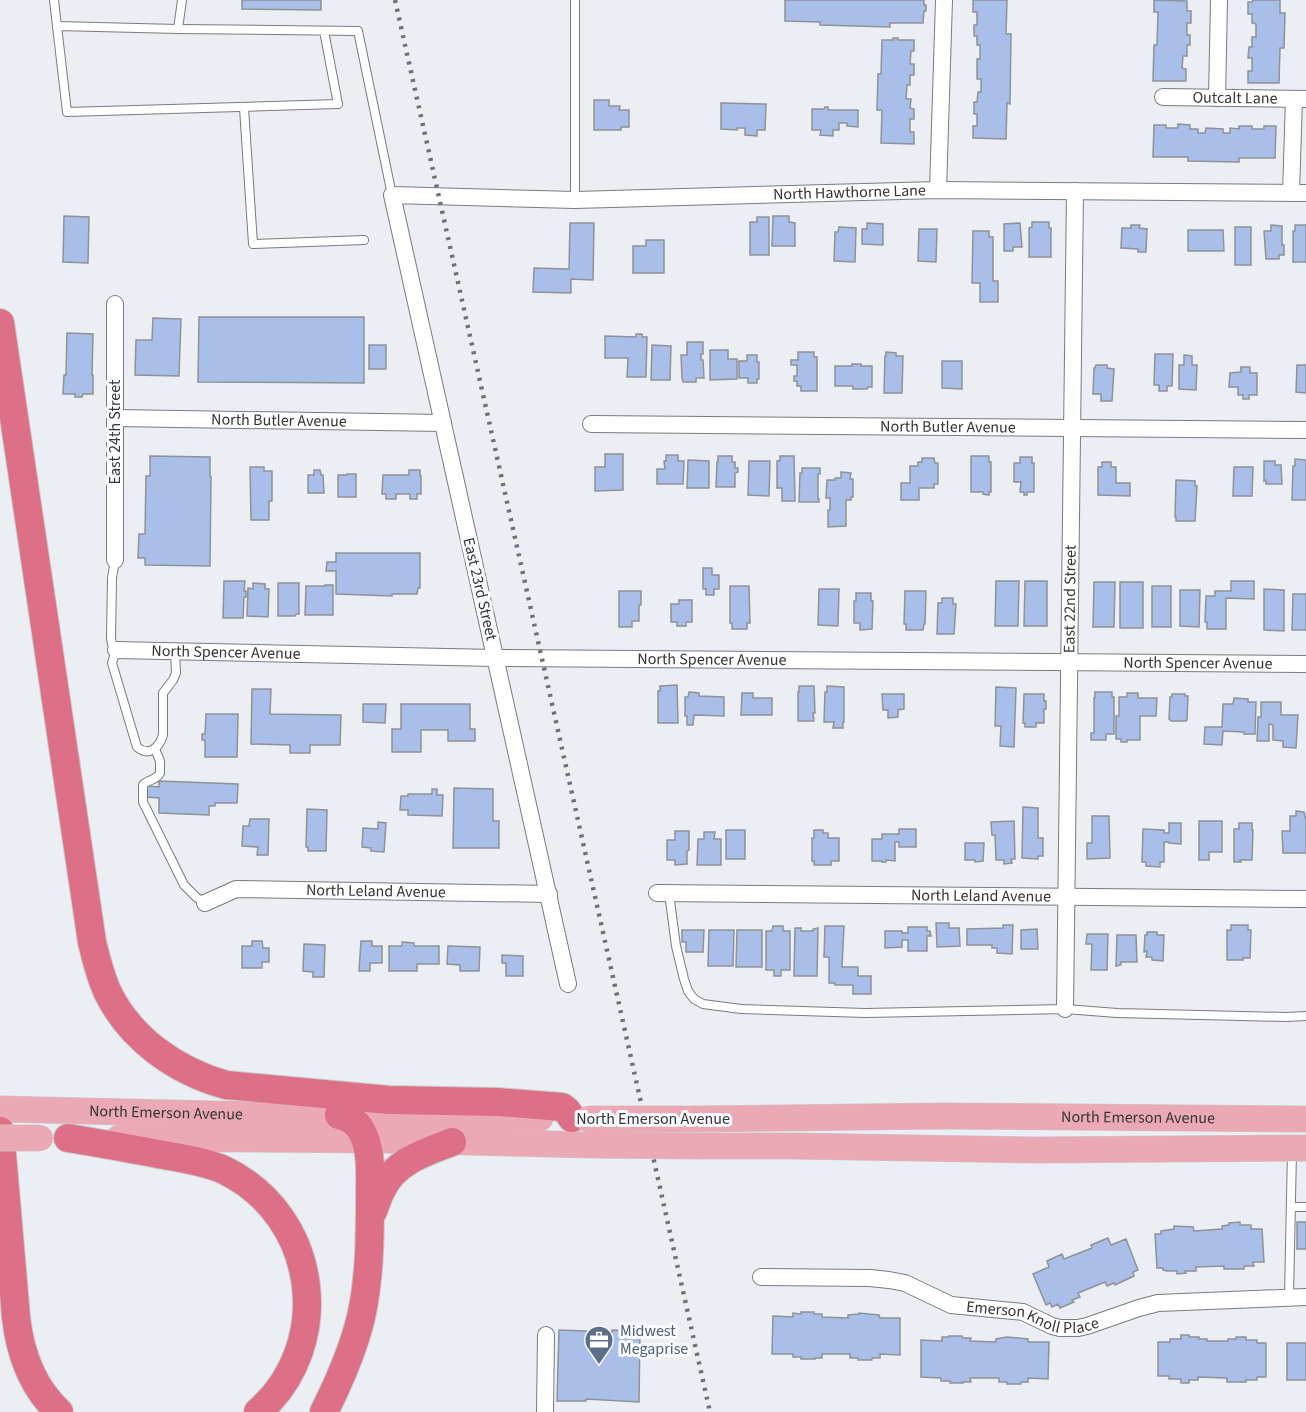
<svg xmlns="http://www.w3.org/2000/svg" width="1306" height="1412" viewBox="0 0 1306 1412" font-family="'Source Sans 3',sans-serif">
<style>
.building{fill:#a9bee9;stroke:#8f9296;stroke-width:1.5}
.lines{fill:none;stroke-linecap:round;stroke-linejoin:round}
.service-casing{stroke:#787b7f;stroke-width:10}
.minor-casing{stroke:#787b7f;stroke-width:18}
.primary-casing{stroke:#cacacb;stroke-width:27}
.motorway-casing{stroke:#cacacb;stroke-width:30}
.service{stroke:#fff;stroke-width:8}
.minor{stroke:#fff;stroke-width:16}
.primary{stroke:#eba9b6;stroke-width:26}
.motorway{stroke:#dd6f86;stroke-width:28}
.rail{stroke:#6f7173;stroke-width:4.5;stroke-dasharray:3 6;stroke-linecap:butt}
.primary-bridge-casing{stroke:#cacacb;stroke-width:27;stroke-linecap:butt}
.primary-bridge{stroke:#eba9b6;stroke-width:26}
.labels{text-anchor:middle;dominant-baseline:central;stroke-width:6;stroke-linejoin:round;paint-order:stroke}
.street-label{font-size:16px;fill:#343536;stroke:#f9fbff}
.service-label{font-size:16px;fill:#4e5e75;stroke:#f9fbff;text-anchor:start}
</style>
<rect width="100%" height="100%" fill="#ebeef2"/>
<g class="building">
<path d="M242 0H321V10L242 9Z"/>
<path d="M785 0H924V5H926V11H924L923 23H890V27L820 25V22L785 21Z"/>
<path d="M973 0H1007L1006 34H1011L1010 104 1007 103 1006 139 973 138V126H977V114H974V102H977L978 92H981V79H977V59H980V45H977V36H974V25H977V12H973Z"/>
<path d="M1154 0 1187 1V11H1191V23H1187V35H1190V45H1187V56H1183L1182 68 1186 69V81H1153L1154 45H1157L1158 12H1154Z"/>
<path d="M1253 0H1280V13H1285L1284 48H1280L1279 83H1248V71H1252V58H1248L1249 47H1252V37H1256V24L1252 23V14H1248V2H1252Z"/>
<path d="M893 38H898V40H914V51H911L910 64H914V75H910V85H907L906 99H911L910 108 914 109V119H910V132H914V144L881 143 882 110H877L878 74H881L882 40H893Z"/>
<path d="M594 100H609V106H620L619 110H629V127H621V130H594Z"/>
<path d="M721 103 766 104 765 130H757V136L745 135V128H737V130L721 129Z"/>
<path d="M825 107H828V110H858V127L847 126V123H839V130H833V136L820 135 821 130H812V109H824Z"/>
<path d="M1178 124 1190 125V129H1198V133H1205L1206 128 1223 129V133H1230V128L1239 129V126H1252V129H1264V126H1276L1275 158H1239V162L1188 161V157H1153L1154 125H1166V128H1178Z"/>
<path d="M64 216 89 217 88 263 63 262Z"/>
<path d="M773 216H789V222L795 223V246H772Z"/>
<path d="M757 217H769V255H750V222H757Z"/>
<path d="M1032 222H1049V228H1051V257H1029V228L1032 227Z"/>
<path d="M570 223H594L593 280 571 279V293L533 292 534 268 569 269Z"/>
<path d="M867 223 883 224V245L862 244V229H867Z"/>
<path d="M1020 223 1022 247H1013V251H1004V224Z"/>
<path d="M1131 225H1140L1139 228 1147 229 1146 252H1138V249L1121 248 1122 228H1131Z"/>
<path d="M1271 225 1282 226V245H1284V255H1279V259H1266L1264 231H1271Z"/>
<path d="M1295 225H1306V262H1293V231H1295Z"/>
<path d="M839 227 856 228 855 262 834 261 835 232H838Z"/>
<rect x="1235" y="227" width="16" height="38"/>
<path d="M919 229H937L936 262 918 261Z"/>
<path d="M1188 230H1223L1224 251H1188Z"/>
<path d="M973 231H989V237H993V281H998V302H980V283H972Z"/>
<path d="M646 240H664V273H633V246H646Z"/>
<path d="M199 317H364V383L198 382Z"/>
<path d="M153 318 181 319 179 376 135 375 136 340H152Z"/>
<path d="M67 333 93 334 92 375H93V394H83L82 397H75V394H63L64 375H66Z"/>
<path d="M636 334H642V337H647L646 377H627L628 358H605V336L636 337Z"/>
<path d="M687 342H703V354H701V360H703L704 378H696V382H683L682 378 681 355H687Z"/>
<rect x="369" y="345" width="17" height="24"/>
<path d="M652 345 671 346 670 380H651Z"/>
<path d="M710 350H728V359H737V379L710 380Z"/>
<path d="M798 352H814V357H817V391H801V386H797V381H794V376H797V365H791V360H798Z"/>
<path d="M886 352 896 353V356H903L902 393H884L885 356H886Z"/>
<path d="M1155 354H1173L1172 386H1167V391H1159V385H1154Z"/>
<path d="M747 355H757V362H759V379H757V383H748V378H739V361H747Z"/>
<path d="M1184 355 1192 356V365H1197L1196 390 1179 389V365H1184Z"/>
<path d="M942 361H962V389L942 388Z"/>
<path d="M852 364H861V366H872V387H868L867 389H853V386H835V366H852Z"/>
<path d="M1096 365H1107V368L1114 369 1112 401H1101V394H1093L1094 368H1095Z"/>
<path d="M1297 365H1306V393L1296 392Z"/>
<path d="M1241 367H1250V373H1257V395H1249V399H1243V395H1238V387H1229L1230 373 1241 372Z"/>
<path d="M605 454H623V490L595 491V467H605Z"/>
<path d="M666 455H678V461H684L683 484H657V469H665L664 461H666Z"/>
<path d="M150 456 210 457V477H211L210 566 145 565V558H138L139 534H145L146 476H150Z"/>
<path d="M718 456H732V462H735V468H738V472L735 473V487H716L717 462H718Z"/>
<path d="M780 456H794L795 501H782V488H777V461H780Z"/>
<path d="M971 456H989V462H991V492H989V495L983 494V492H971Z"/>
<path d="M1020 457H1032V463H1034V492H1027V495H1024V492H1020L1021 482H1014V463H1020Z"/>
<path d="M922 458H934L935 463H938V484H934V488H919V500H901V483H910V466H918V462H922Z"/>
<path d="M1295 459 1306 460V500H1292L1293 466H1295Z"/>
<path d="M688 460 709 461V488H687Z"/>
<path d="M749 461H770L769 496 748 495Z"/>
<path d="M1264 461H1275V465H1281L1282 484H1266V480L1264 481Z"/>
<path d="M1102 462H1111V467H1116V483H1130V496L1098 495V467H1102Z"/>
<path d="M250 467H264V471H272V501H269V520H251Z"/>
<path d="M1234 467H1253L1252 496H1233Z"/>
<path d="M802 468H820V474H818V499H819V502H799L800 473H802Z"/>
<path d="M314 470H320L321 475H323L324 493H308V475H314Z"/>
<path d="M409 470H420V476H421V494H417V499H410V494H396V499H386V494H382L383 475H409Z"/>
<path d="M841 472 851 473 850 479H853V497H851V500H846V526L828 527V510H830V498H826L827 480H835V478H841Z"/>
<path d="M347 474H356V497H338V475H347Z"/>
<path d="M1176 480 1195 481V486H1197L1195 521H1176V517H1175Z"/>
<path d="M336 553H420V588H418L417 594H392V596L336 594V571H326L327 562H336Z"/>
<path d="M703 568H712V575H719V589H714V595H706V589H703Z"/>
<path d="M224 581H245L244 591H246V597H244L243 618H223Z"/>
<path d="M996 581H1019L1018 626H995Z"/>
<path d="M1025 581H1047V626H1024Z"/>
<path d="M1231 581H1254V599L1226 598V629H1207V622H1205L1206 596H1215V591H1231Z"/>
<path d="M1094 582H1115L1114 627H1093Z"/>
<rect x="1120" y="582" width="23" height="46"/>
<path d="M253 583 265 584V589H269L268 617 247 616 248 588 253 589Z"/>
<path d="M278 583H299V614H296L295 616H278Z"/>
<path d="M325 585H333V615H305L306 586H325Z"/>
<path d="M730 586H749L750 623H747V629H732V623H730Z"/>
<rect x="1152" y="586" width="19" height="41"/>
<path d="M819 589H839L838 626 818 625Z"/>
<path d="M1264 589 1284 590V631L1264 630Z"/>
<path d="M1180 590H1200L1199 627 1180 626Z"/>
<path d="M619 591H641V605H639V621H632V627H619Z"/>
<path d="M905 591H926L925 624H924L923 630H906V624H904Z"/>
<path d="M856 593H871V601H873L872 629 860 630V623H854V601H856Z"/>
<path d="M1293 594H1306V630H1292Z"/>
<path d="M942 598H953V604H956L954 634H937L938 603H942Z"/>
<path d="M679 600H692V622H686V626H677V622H671V604H679Z"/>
<path d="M677 685 678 723H658V691H660V686Z"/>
<path d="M799 686H814L815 713H813L814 721H798V692H799Z"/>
<path d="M827 686 844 687V722H843V728H833L834 722H824L825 692H827Z"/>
<path d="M996 687 1016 688 1014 747 1000 746 1001 726H995Z"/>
<path d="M252 689H271L270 714 341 715 340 745H310V753H290V745L251 744Z"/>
<path d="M689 692 699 693V696L724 697V716L694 715 693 725H687V716H685V697H688Z"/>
<path d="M1095 692H1112V697H1114V734H1106V740H1091V733H1094V698H1095Z"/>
<path d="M742 693H753V698H772V715H741Z"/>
<path d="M1127 693H1138V698H1157L1156 716H1140V740H1127V742H1121V739H1116V716H1119V697H1127Z"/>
<path d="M882 694H904V709L898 710V717L888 718V710H883Z"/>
<path d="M1024 694H1044V701H1046V709H1044V723H1036V727H1025V723H1023Z"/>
<path d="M1172 694H1185V696H1188L1187 720 1186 721H1171L1169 719 1170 697H1172Z"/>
<path d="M1234 698 1248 699V702H1256L1255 734H1244V732L1223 731 1222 745 1204 744 1205 727H1222L1223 704H1233Z"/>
<path d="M1261 702H1281V715H1298L1296 748 1283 747V741L1273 740V725L1269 724V741H1257L1258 717H1261Z"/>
<path d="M363 704H386L385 723 363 722Z"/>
<path d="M401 704H470V729H475V741H448V730H421V752H392V729H401Z"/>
<path d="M206 714H238L237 757H205V740H202V734H205Z"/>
<path d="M159 781 238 784 237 803H215V806H209V815L159 813V798L146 797 147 786 159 787Z"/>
<path d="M454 788 493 789V821H499V848H453Z"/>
<path d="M432 789H437V795H443L442 816 408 815V810H400L401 796H408V794H432Z"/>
<path d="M1023 807 1038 808V838H1043V856H1038V859L1022 858Z"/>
<path d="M307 809 327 810 326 851H308V847H306Z"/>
<path d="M1296 811 1304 812 1305 817H1306V853H1283L1282 831H1290V816H1296Z"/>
<path d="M1092 816H1109L1110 858 1087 859V843H1092Z"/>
<path d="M250 819H269L268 855H257L258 847 242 846 243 826H249Z"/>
<path d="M1014 821 1015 859H1011L1012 863 1004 864V860H996L995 835H992L991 822Z"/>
<path d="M1199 821H1222V852H1209V860H1199Z"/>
<path d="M378 822 386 823 384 852 371 851V848L362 847 363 828 378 829Z"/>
<path d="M1169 823H1181V844L1169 843V842H1164V862H1160V867L1146 866V862H1142L1143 829 1164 830V833H1169Z"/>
<path d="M1239 823H1252V830H1253L1252 860H1240L1241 862H1234V829H1239Z"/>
<path d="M899 829H916V847H899V842H895V861L886 860V862H882V861H872V839H882V834H899Z"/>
<rect x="726" y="830" width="19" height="29"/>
<path d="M814 830H823V833H828V838H839V861H831V865H814V861H812V838H814Z"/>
<path d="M675 831H689V850L687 851V864L675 865V860H667V840H675Z"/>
<path d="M704 832H715L714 839H721V865H697L698 839H704Z"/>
<path d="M965 843H984L983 861 975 862V860H965Z"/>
<path d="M936 923H949V928H959L960 946 937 947Z"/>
<path d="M1003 925H1013L1012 954 997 953V948H992V945H967V929L1003 928Z"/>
<path d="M1231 925H1248V930H1251L1250 958H1243V960H1227V930H1231Z"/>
<path d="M773 926H783V931H790V970H781V976H774V970H766V931H772Z"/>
<path d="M825 926H844L842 967H858V976H871V994H853V985H835V983H829V957H824Z"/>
<path d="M908 927H927V931H930L931 936H927V951H908V940H902V947L885 948V931H902V933H908Z"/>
<path d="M795 928H801V931H813V929L818 928 817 976H794Z"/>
<path d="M1037 929 1038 949H1021V930Z"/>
<path d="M682 930H704L703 952H686V942H682Z"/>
<path d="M709 930H734L733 966H708Z"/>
<path d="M737 930H762V967H736Z"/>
<path d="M1147 932H1157V935H1164L1163 961 1152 960V957H1146L1147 951 1144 952 1145 935H1147Z"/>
<path d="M1087 934H1108L1107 970H1091L1092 944H1086Z"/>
<path d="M1117 935H1136L1137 962H1121V965L1116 966Z"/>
<path d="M252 941H262L263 948H269V962H262V968H242V946H252Z"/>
<path d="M361 941H372V946H382V963H370V971H359Z"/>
<path d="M402 942 414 943V946H439V964H417V971H389V946H402Z"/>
<path d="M304 944 325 945 324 977H313V972L303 971Z"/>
<path d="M448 946 480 947 479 971H460V965L447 964Z"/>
<path d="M502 955 523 956V976H506V963H502Z"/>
<path d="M1240 1222V1225H1251V1229H1262L1264 1262H1253L1254 1266H1244V1269H1224V1266L1196 1267V1271H1185L1186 1273 1177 1274V1271H1167L1163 1270V1268H1157L1155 1234H1161V1231L1174 1229V1226L1193 1227 1194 1231 1222 1229V1226L1229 1225V1223Z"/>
<rect x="1297" y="1222" width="9" height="27"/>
<path d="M1108 1238 1111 1245 1126 1239 1138 1270 1133 1272 1134 1276 1115 1285 1114 1283 1107 1286 1105 1282 1078 1293 1080 1297 1072 1300 1074 1302 1060 1308 1058 1304 1052 1307 1050 1303 1046 1305 1033 1274 1049 1267 1047 1261 1062 1254 1064 1259 1092 1248 1091 1245Z"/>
<path d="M801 1312H814V1314H822V1317L848 1318V1315L859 1314V1313L879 1315 880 1318H900V1355L880 1354V1358H872V1360H858V1358H850V1354H822V1358H815V1359H801V1357H793V1354H772L773 1316 793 1317V1313L801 1314Z"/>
<path d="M559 1330 612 1332V1330L640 1331 639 1402 586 1399V1401H557Z"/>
<path d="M1181 1335H1189V1337H1199V1339H1207V1341H1228V1339H1236V1337H1246V1340H1257V1343H1266V1377H1257V1380H1246V1382H1227V1378L1198 1377V1380H1189V1383H1181V1379H1169V1376H1158V1342H1170V1339H1181Z"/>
<path d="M949 1336H962L963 1338H971L970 1341 996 1342V1339L1007 1337 1028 1339V1342H1049L1048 1379 1028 1378V1382H1021V1384H1007V1382H999V1378H970L971 1382H963V1383H950V1381H941V1378L921 1377V1340L942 1341V1337H949Z"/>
<rect x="1287" y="1343" width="19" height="37"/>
</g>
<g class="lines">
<g class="service-casing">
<g id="service">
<path d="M54 0 57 26"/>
<path d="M178 29 182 0"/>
<path d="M324 31 338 104 67 112 57 26 178 29 358 31 392 195"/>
<path d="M244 108 253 244 364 240"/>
<path d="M575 200V0"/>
<path d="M115 560 112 578 111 639 112 644 116 650 112 663 137 747C149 757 159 748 163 735V693L173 680 176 673 175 651"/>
<path d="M155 749 160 761V773C156 781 148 779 143 785V802L184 885 196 897 205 903"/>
<path d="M669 893 676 946 684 979 688 991 694 999 703 1004 741 1009 865 1013 1065 1009 1117 1013 1286 1017 1306 1016"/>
<path d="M1291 1207H1306"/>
<path d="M1289 1297 1292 1151"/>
</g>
</g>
<g class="minor-casing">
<g id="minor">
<path id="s1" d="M1163 97 1306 99"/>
<path d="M1217 98 1219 0"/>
<path d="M938 190 944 0"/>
<path d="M1291 193 1294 99"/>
<path d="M115 304V560"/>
<path id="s2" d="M115 418 443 423"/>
<path id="s3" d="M591 424 1306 430"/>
<path id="s4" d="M116 650 496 658 1306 664"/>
<path id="s5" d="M657 893 1306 899"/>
<path id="s6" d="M205 903 236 889 549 894"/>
<path id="s7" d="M568 984 392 195 575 200 938 190 1306 193"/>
<path id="s8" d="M1065 1009 1075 191"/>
<path id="s9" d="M761 1277 870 1278 889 1280 905 1283 951 1305 1023 1312 1052 1326 1060 1328H1078L1087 1326 1139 1308 1158 1303 1306 1297"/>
<path d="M545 1412 546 1335"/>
</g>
</g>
<g class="primary-casing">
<g id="primary">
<path id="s10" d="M0 1109 213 1114 540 1118"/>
<path id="s11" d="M696 1119 944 1116 1306 1119"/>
<path d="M119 1138 386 1140 592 1145"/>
<path d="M699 1146H794L1038 1150 1306 1148"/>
</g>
</g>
<g class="motorway-casing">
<g id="motorway">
<path d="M0 323 92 942C96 959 100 975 107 991 130 1039 176 1071 226 1085L389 1100 498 1102 562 1107 567 1111 572 1118"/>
<path d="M0 1131 16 1317C20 1353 32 1387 59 1412"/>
<path d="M68 1138C98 1143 128 1148 158 1154 180 1158 204 1161 224 1170 318 1215 336 1344 258 1412"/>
<path d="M373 1211C376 1204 378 1196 382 1189 395 1161 426 1152 452 1142"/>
<path d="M324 1412C339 1382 353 1351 361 1317 370 1277 370 1235 370 1193 370 1172 372 1149 361 1130 356 1121 348 1117 339 1115"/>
</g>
</g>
<use href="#service" class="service"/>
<use href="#minor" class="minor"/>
<use href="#primary" class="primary"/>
<use href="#motorway" class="motorway"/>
<path class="rail" d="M395 0 710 1412"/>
<g class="primary-bridge-casing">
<g id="primary-bridge">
<path d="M588 1119H696"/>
<path d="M0 1138H40"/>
<path d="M592 1145 699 1146"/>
</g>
</g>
<use href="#primary-bridge" class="primary-bridge"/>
</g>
<defs>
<g id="office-pin" transform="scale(1.5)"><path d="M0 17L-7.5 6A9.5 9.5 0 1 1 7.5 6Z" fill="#5c6f8a" stroke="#f9fbff"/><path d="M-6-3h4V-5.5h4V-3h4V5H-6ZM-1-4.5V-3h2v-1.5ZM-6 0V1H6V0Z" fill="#fff"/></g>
</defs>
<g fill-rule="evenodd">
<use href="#office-pin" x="599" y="1340"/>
</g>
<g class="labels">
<g class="street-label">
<text stroke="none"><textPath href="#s1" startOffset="72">Outcalt Lane</textPath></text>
<text stroke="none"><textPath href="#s7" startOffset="1266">North Hawthorne Lane</textPath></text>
<text stroke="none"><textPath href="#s2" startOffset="164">North Butler Avenue</textPath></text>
<text stroke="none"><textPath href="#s3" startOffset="357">North Butler Avenue</textPath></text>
<text transform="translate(115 432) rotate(-90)">East 24th Street</text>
<text transform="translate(480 589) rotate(77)">East 23rd Street</text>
<text stroke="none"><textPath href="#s8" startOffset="410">East 22nd Street</textPath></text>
<text stroke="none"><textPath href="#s4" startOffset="110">North Spencer Avenue</textPath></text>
<text stroke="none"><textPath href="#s4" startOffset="596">North Spencer Avenue</textPath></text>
<text stroke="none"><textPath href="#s4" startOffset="1082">North Spencer Avenue</textPath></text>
<text stroke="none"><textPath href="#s6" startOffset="174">North Leland Avenue</textPath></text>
<text stroke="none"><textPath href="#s5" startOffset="324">North Leland Avenue</textPath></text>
<text stroke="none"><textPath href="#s10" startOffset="166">North Emerson Avenue</textPath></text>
<text stroke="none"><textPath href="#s11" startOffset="442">North Emerson Avenue</textPath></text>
<text x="653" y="1119">North Emerson Avenue</text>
<text stroke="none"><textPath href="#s9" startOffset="279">Emerson Knoll Place</textPath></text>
</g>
<g class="service-label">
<text x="620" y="1331">Midwest<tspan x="620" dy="18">Megaprise</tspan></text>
</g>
</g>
</svg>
